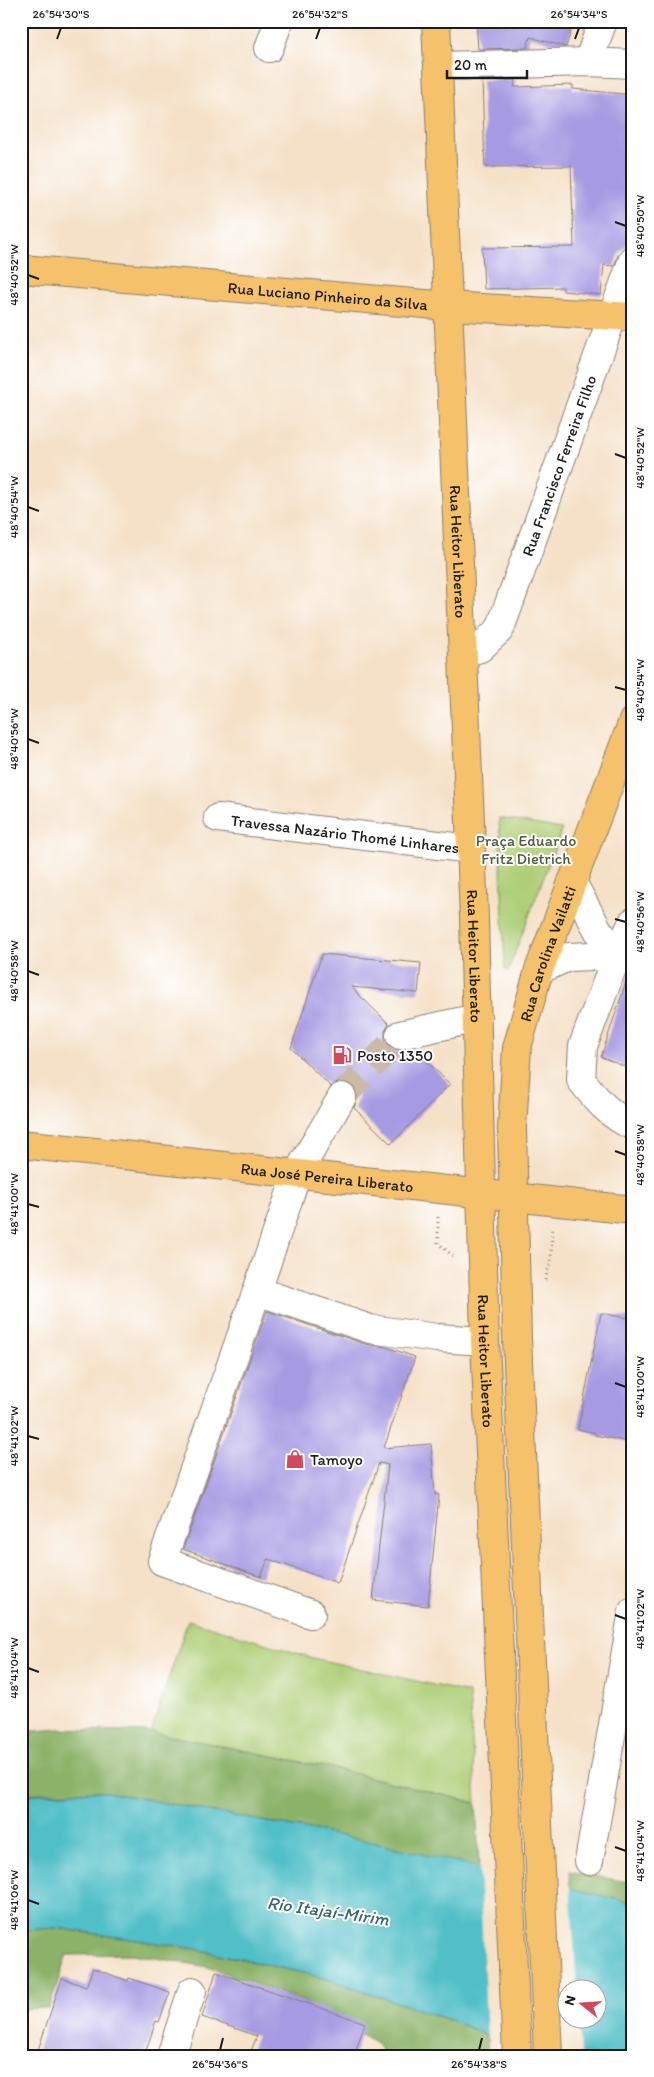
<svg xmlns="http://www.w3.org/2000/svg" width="654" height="2077" viewBox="0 0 654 2077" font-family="Itim,sans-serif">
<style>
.green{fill:#afcf77;stroke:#66764a}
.forest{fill:#8bb268;stroke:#546742}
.water{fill:#51bfc7;stroke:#366e72;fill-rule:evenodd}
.pier{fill:#f5e1c8}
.building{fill:#a69ae2}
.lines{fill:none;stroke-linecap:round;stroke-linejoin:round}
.minor-tunnel{stroke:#cabaa6;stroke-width:28;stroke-dasharray:28 14;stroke-linecap:butt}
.minor-casing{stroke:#887e72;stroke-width:30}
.major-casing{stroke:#887e72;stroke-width:30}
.path{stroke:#887e72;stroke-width:3;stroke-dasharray:1 4;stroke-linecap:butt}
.minor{stroke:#fff;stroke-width:28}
.major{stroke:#f5c16b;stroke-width:28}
.ticks{fill:none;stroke:#1c1c1c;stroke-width:2}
.labels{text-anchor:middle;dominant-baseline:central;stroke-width:4;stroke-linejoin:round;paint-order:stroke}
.street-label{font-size:16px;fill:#1c1c1c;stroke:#fff}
.park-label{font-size:16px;fill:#4f5b3c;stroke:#fff}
.poi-label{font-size:16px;fill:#1c1c1c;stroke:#fff;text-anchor:start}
.water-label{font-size:18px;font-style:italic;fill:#346569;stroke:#fff}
.neatline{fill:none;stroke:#1c1c1c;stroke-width:2}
.ticks-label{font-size:12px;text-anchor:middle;fill:#1c1c1c}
</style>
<rect width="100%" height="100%" fill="#fff"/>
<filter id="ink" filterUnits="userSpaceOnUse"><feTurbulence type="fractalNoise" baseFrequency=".02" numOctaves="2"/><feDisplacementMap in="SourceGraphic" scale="10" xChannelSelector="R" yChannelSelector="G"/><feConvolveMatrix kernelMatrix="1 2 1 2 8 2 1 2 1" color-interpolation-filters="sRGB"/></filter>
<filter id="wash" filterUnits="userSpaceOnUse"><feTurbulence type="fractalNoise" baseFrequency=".0096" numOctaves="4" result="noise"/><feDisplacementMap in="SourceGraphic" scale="20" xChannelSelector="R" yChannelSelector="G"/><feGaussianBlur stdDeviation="1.12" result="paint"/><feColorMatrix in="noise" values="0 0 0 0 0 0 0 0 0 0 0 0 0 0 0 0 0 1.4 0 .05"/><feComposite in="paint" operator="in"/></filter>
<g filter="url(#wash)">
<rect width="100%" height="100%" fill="#f5e1c8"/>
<g class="green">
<path d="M499 818 562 829 508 971 505 969Z"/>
<path d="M188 1620 313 1658 469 1693 476 1803 332 1768 151 1732Z"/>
</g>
<g class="forest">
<path d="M59 1729 151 1732 332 1768 476 1803 479 1868 358 1839 101 1791 21 1794V1732Z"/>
<path d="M569 1871 633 1883V1903L570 1889Z"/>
<path d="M57 1928 197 1949 325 1978 456 2022 487 2036 488 2056H385L377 2043 305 2002 208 1967 132 1954 67 1955 49 2008 21 2009V1930Z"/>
</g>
<path class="water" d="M101 1791 358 1839 633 1903V2056H597L487 2036 456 2022 325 1978 197 1949 57 1928 21 1930V1795ZM566 1990H596V2020H566Z"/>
<path class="pier" d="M479 1865 570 1886 577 1989 566 1990V2020H579L581 2054 487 2039Z"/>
<g id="blocks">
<g class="building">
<path d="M476 21H574L566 47 530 37 527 48 481 49H478Z"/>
<path d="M482 80H516L514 87 573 85V89L633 95V228L627 245 619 253 614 266 604 265 601 295 563 291V287L484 289 482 248 574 247 571 166 485 167Z"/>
<path d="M322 954 421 963 418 993 351 987 389 1024 385 1031V1038L389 1046 396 1050 413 1048 450 1084 391 1144 354 1108 358 1097 356 1090 350 1084 342 1081 331 1087 291 1048Z"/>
<path d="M628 976H633V1070L601 1057Z"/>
<path d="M267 1311 365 1344 386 1347 415 1357 384 1448 431 1444 435 1494 439 1495 428 1606 373 1600 388 1465 379 1463 338 1583 268 1559 261 1577 183 1549Z"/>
<path d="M601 1313 633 1319V1443L595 1435V1433L578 1429Z"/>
<path d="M93 1968 128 1981 129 1978 170 1992 159 2022 156 2021 144 2056H36L62 1978 86 1987Z"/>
<path d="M216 1972 365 2023 354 2056H249L257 2036 202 2017Z"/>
</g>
</g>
</g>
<g filter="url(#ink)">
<use href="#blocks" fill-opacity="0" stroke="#887e72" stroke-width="1"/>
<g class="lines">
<path class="minor-tunnel" d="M342 1097 400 1035"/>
<g class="minor-casing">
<g id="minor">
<path d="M269 48 279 21"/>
<path d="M588 62 603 21"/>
<path d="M438 66 588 62 633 64"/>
<path id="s1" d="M463 653 480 648 500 629 633 259"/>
<path id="s2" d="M218 818 471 849"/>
<path d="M572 882 598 930 617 955"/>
<path d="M633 922 617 955 583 1046 581 1080C596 1099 610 1116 633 1126"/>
<path d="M539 970 568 957 617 955 631 961"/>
<path d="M400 1035 477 1018"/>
<path d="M342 1097 297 1174 257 1291 370 1329 437 1338 485 1341"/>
<path d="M257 1291 162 1561 311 1614"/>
<path d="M589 1861 633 1611"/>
<path d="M171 2056 192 1991"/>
</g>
</g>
<g class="major-casing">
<g id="major">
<path id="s3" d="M436 21 474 917 485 1341 517 2056"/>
<path id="s4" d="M21 269 448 306 633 317"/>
<path id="s5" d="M21 1144 633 1210"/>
<path id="s6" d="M548 2056 517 1338 512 1128 517 1048 539 970 633 721"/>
</g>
</g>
<g class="path">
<path d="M438 1217V1243L455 1258"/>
<path d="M545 1280 551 1260 552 1227"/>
</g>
<use href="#minor" class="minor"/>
<use href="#major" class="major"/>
</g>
</g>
<path class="ticks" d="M57 39 61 28M316 39 320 28M575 39 579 28M615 222 626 226M28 275 39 279M615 454 626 458M28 507 39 511M615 687 626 690M28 739 39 743M615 919 626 922M28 971 39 975M615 1151 626 1155M28 1204 39 1207M615 1383 626 1387M28 1436 39 1439M615 1615 626 1619M28 1668 39 1672M615 1847 626 1851M28 1900 39 1904M220 2050 223 2038M479 2050 482 2038"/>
<defs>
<g id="fuel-bare" transform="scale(1.5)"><path d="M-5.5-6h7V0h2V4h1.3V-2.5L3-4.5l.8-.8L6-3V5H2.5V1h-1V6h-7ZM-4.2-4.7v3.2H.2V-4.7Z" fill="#d1495b" stroke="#fff" stroke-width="2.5" paint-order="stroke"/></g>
<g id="shop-bare" transform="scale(1.5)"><path d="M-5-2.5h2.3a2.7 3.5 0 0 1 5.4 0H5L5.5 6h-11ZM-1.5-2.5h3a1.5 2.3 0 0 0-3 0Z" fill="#d1495b" stroke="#fff" stroke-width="2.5" paint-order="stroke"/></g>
</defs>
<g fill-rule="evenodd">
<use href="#fuel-bare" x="342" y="1055"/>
<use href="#shop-bare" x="295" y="1459"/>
</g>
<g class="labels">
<g class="street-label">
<text stroke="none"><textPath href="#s4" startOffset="308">Rua Luciano Pinheiro da Silva</textPath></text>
<text stroke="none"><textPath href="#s1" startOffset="219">Rua Francisco Ferreira Filho</textPath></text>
<text stroke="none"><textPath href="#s3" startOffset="531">Rua Heitor Liberato</textPath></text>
<text stroke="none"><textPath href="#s2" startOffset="128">Travessa Nazário Thomé Linhares</textPath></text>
<text stroke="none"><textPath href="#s6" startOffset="1108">Rua Carolina Vailatti</textPath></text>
<text stroke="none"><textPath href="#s3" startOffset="936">Rua Heitor Liberato</textPath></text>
<text stroke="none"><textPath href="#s5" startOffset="308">Rua José Pereira Liberato</textPath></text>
<text stroke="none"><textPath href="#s3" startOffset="1341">Rua Heitor Liberato</textPath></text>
</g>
<g class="park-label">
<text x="526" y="840">Praça Eduardo<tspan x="526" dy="18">Fritz Dietrich</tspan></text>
</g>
<g class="poi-label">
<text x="357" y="1055">Posto 1350</text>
<text x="310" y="1459">Tamoyo</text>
</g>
<g class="water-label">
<text transform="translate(328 1911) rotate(8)">Rio Itajaí-Mirim</text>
</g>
</g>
<rect width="654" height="2077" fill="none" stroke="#fff" stroke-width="55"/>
<g transform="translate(582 2004) rotate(287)"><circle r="24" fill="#ffffff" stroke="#a4a4a4"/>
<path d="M0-4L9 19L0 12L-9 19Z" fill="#d1495b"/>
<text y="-8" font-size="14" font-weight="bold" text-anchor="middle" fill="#1c1c1c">N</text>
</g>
<path d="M447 70v8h80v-8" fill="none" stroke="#1c1c1c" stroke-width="2.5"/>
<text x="454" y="70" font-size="15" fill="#1c1c1c" stroke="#ffffff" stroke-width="4" paint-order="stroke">20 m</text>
<rect x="28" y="28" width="598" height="2022" class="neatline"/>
<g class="ticks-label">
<text x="61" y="18">26°54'30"S</text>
<text x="320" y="18">26°54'32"S</text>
<text x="579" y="18">26°54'34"S</text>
<text transform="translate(640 226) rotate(-90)" y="4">48°40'50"W</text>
<text transform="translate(14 275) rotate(-90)" y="4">48°40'52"W</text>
<text transform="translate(640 458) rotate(-90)" y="4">48°40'52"W</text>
<text transform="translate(14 507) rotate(-90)" y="4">48°40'54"W</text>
<text transform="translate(640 690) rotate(-90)" y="4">48°40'54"W</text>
<text transform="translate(14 739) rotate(-90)" y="4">48°40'56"W</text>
<text transform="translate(640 922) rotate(-90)" y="4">48°40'56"W</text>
<text transform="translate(14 971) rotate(-90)" y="4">48°40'58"W</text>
<text transform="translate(640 1155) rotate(-90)" y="4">48°40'58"W</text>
<text transform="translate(14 1204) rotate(-90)" y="4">48°41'00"W</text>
<text transform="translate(640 1387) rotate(-90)" y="4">48°41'00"W</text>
<text transform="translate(14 1436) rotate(-90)" y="4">48°41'02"W</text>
<text transform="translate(640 1619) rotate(-90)" y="4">48°41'02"W</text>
<text transform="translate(14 1668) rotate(-90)" y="4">48°41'04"W</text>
<text transform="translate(640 1851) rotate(-90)" y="4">48°41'04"W</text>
<text transform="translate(14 1900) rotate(-90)" y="4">48°41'06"W</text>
<text x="220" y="2068">26°54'36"S</text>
<text x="479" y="2068">26°54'38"S</text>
</g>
</svg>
